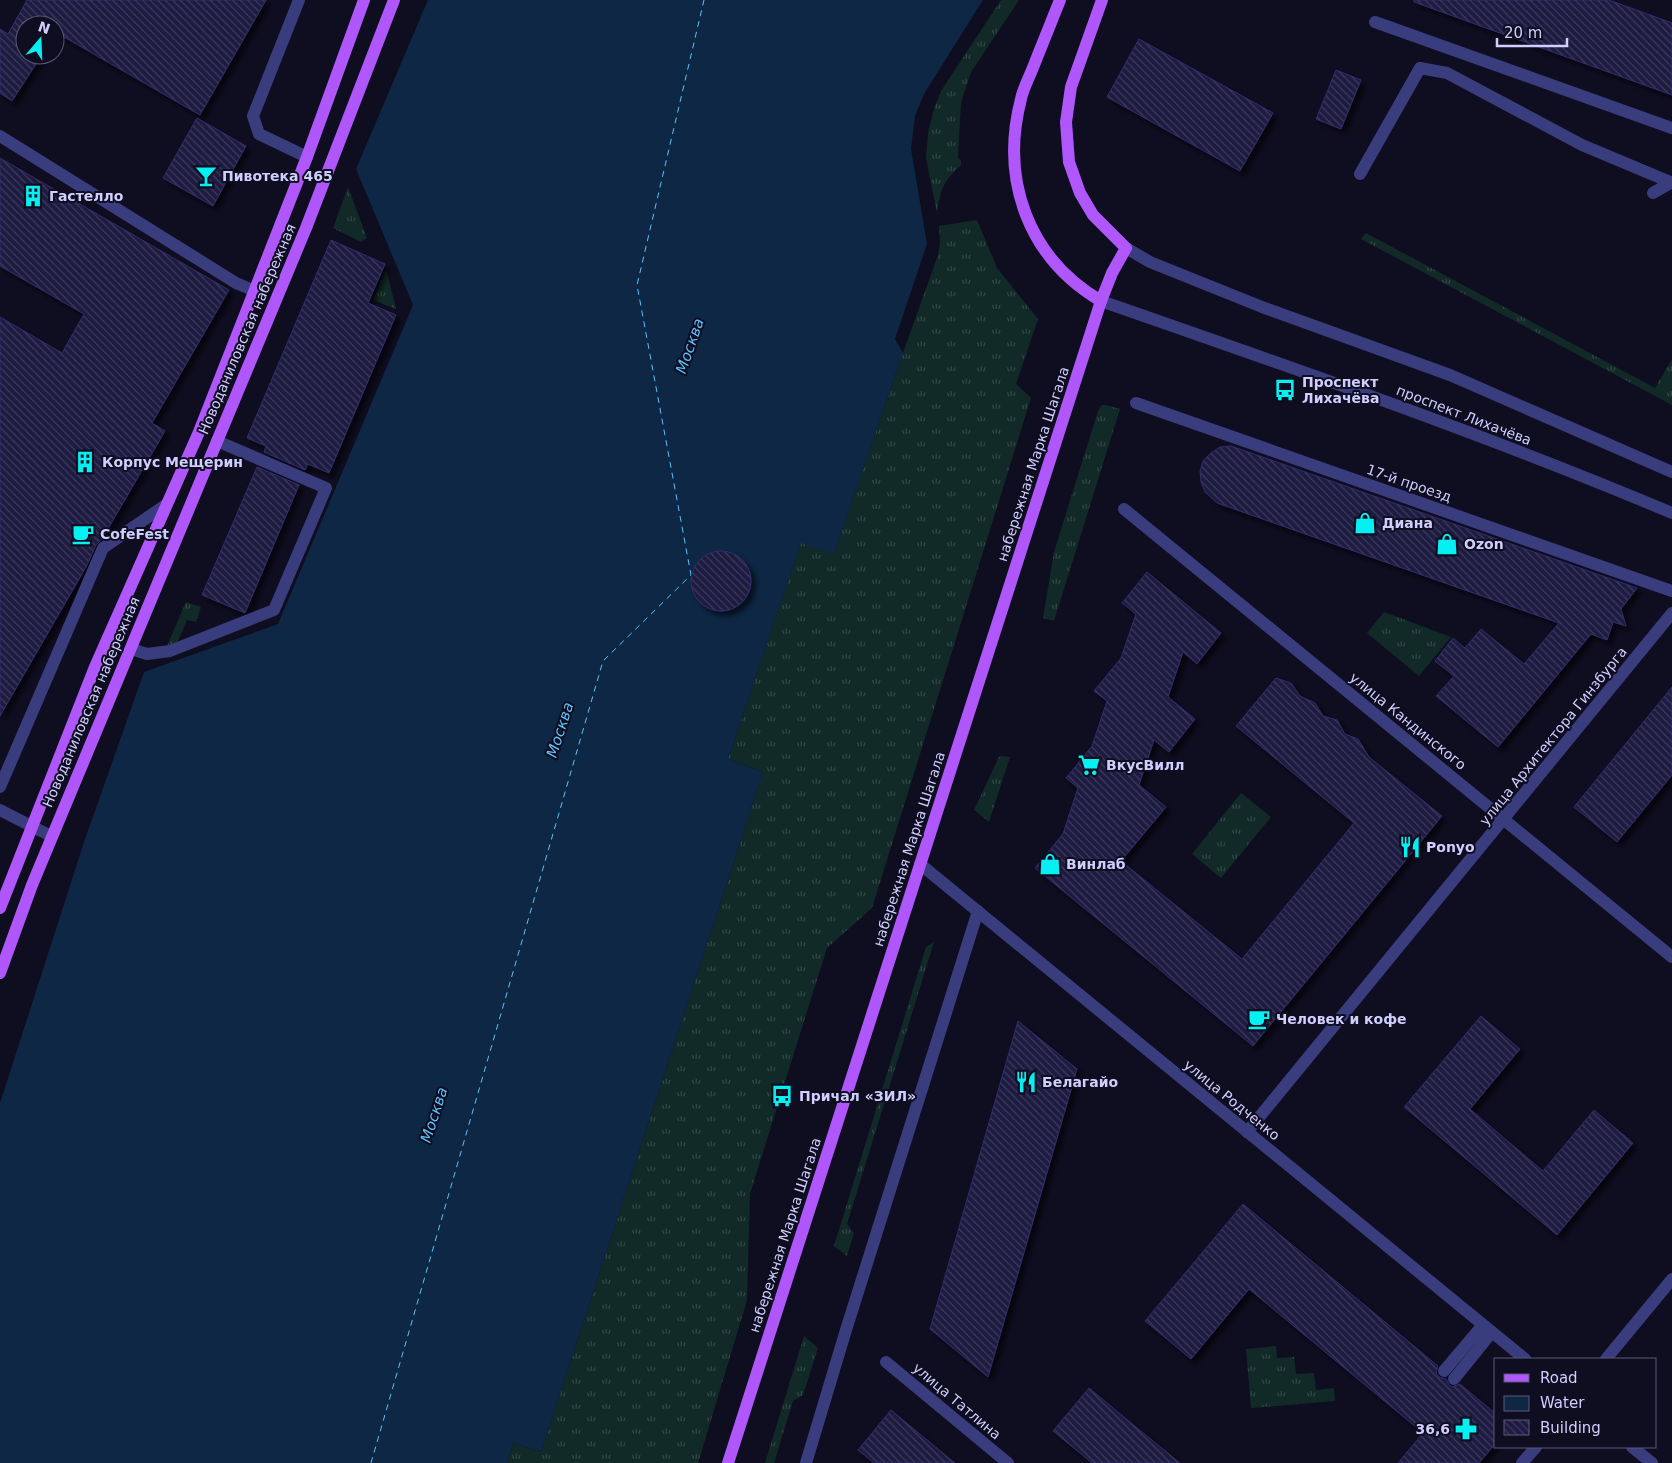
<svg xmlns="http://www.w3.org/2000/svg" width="1672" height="1463" viewBox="0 0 1672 1463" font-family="'DejaVu Sans',sans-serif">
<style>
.grass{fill:url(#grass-tufts)}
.water{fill:#0d2744}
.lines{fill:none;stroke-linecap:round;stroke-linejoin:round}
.ferry{stroke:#5ec1fb;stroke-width:1;stroke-dasharray:6 5;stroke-linecap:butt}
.building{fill:url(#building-back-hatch);stroke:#332c6c;filter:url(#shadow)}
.minor{stroke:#393d7e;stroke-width:12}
.major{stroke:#af57fb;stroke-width:12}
.labels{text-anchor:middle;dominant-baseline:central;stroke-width:4;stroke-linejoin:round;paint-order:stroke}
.poi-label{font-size:14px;font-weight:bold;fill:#cfcefe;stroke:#0f0d20;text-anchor:start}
.street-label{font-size:14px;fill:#cfcefe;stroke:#0f0d20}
.water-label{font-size:15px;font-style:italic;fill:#5ec1fb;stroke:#0f0d20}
</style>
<defs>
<pattern id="grass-tufts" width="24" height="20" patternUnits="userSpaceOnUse" patternTransform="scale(1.25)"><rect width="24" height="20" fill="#112a27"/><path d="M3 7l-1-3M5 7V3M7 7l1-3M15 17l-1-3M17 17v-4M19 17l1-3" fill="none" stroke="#334847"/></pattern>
<pattern id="building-back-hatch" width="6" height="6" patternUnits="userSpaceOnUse" patternTransform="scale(1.25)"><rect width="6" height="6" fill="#1e1a41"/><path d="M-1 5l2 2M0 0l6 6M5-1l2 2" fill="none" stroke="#3e3a5e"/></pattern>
<filter id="shadow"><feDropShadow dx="4.5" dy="4.5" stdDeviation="2.5" flood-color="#0009"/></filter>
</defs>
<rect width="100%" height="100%" fill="#0f0d20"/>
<g class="grass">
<path d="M1001 0H1019L971 72 961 102 958 158 961 160V165C942 182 941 189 937 213L926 158 928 133 934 109 941 91Z"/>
<path d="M348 187 367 238 361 242 333 228Z"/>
<path d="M977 220 997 268 1038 319 1016 384 1031 398 872 908 827 948 793 1056 750 1194 747 1300 698 1463H507L513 1443 541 1452 763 772 728 759 801 542 834 553 903 353 938 255 940 243 939 226Z"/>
<path d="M1366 233 1655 388 1672 359V405L1361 239Z"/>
<path d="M386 269 396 309 373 300Z"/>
<path d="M1102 405H1106L1120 409 1054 621 1043 618 1054 552 1098 411Z"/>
<path d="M186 602 201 607 196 622 187 620 177 643 167 646Z"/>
<path d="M1384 612 1451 637 1419 676 1367 633Z"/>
<path d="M1001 756 1010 757 989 822 974 810 999 757Z"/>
<path d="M1241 793 1271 817 1221 878 1192 854Z"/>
<path d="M934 942 847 1224 854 1233 847 1256 834 1246 926 947Z"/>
<path d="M804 1336 818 1348 803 1395 793 1401 774 1463H765Z"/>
<path d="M1276 1346 1277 1358 1294 1357 1296 1374 1314 1373 1316 1390 1334 1388 1335 1401 1251 1408 1246 1349Z"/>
</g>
<path class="water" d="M428 0H983L924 94 915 116 911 149 927 244 895 339 903 353 834 554 801 543 728 759 763 772 541 1452 513 1443 507 1463H0V1103L84 842 144 672 278 624 413 305 356 169Z"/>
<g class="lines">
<path class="ferry" d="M371 1463 603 661 691 575 637 285 704 0"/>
</g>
<g class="building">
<path d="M27 0H266L200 115 57 33 55 35V25H25V55H42L12 101 0 93V29L8 34Z"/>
<path d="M1414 0H1609L1672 23V95L1414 2Z"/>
<path d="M1139 39 1273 113 1240 171 1107 97Z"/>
<path d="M1336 70 1361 80 1341 129 1316 119Z"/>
<path d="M197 118 246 146 213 206 163 178Z"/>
<path d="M0 158 229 290 152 423 165 431 102 539 96 545 86 567 0 716V317L62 353 84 314 0 266Z"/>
<path d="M331 240 385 264 368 303 396 315 329 473 308 464 305 470 264 452 266 446 247 438Z"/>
<path d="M1231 446 1637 588 1621 609 1626 626 1613 622 1607 640 1591 634 1498 747 1436 696 1454 676 1435 661 1453 638 1465 648 1481 629 1524 664 1559 623 1217 503 1205 492 1201 482 1200 471 1203 461 1211 453 1220 447Z"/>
<path d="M257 467 299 485 245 613 202 595Z"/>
<circle cx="721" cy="581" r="30"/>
<path d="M1147 572 1221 633 1197 664 1183 652 1168 697 1195 719 1169 752 1154 740 1139 785 1166 807 1121 861 1242 959 1354 823 1236 726 1276 678 1291 683 1300 696 1315 703 1323 716 1337 720 1345 734 1358 739 1369 757 1442 816 1253 1046 1035 868 1063 834 1078 788 1066 778 1092 746 1107 701 1094 691 1121 658 1136 614 1122 603Z"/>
<path d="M1672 687V775L1617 842 1574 807Z"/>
<path d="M1481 1016 1520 1049 1470 1109 1543 1171 1594 1110 1633 1143 1557 1235 1404 1107Z"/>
<path d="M1018 1021 1077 1069 988 1377 930 1329Z"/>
<path d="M1243 1204 1438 1366 1436 1373 1439 1377 1446 1379 1449 1385 1452 1387 1460 1384 1496 1414V1443L1479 1463H1398L1423 1433 1249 1289 1191 1359 1145 1321Z"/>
<path d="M1089 1388 1136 1427 1180 1463H1092L1053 1431Z"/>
<path d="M891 1410 955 1463H874L858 1450Z"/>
</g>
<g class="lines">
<g class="minor">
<path d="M299 0 253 116 259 134 307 157"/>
<path d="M1375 22 1672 128"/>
<path d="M0 136 236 283 255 291"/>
<path d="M1360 174 1420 68 1447 73 1582 145 1670 182"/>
<path d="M1653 193 1672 182"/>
<path d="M1126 248 1150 262 1262 307 1450 375 1672 472"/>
<path d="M1101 301C1293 368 1485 434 1672 513"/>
<path d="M1136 403 1672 591"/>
<path d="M1124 509 1672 957"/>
<path d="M131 649 147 654 170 651 274 610 326 488 217 441"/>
<path d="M0 787 103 548 167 504"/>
<path d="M0 810 51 836"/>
<path d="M920 864 1525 1359"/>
<path d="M1247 1132 1672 613"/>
<path d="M1606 1359 1672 1279"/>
<path d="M886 1362 1008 1463"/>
<path d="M1444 1371 1483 1325"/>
<path d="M1454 1379 1492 1332"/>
<path d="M1632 1447 1652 1463"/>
<path d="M806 1463 846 1330 978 911"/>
<path d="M1522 1463 1536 1447"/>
</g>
<g class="major">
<path d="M1060 0C1051 23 1041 47 1032 70 1028 80 1023 89 1021 99 1000 180 1028 258 1101 301"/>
<path d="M0 908 95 667 199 432 307 157 364 0"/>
<path d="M0 973 32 885 306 228 394 0"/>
<path d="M728 1463 1101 301 1112 273 1126 248 1093 215 1080 193 1069 162 1066 122 1071 87 1102 0"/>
</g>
</g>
<defs>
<g id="bar-bare" transform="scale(1.725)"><path d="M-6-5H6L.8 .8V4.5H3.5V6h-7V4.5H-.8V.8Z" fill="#05f0f2" stroke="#0f0d20" stroke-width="2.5" paint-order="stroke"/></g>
<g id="building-bare" transform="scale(1.725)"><path d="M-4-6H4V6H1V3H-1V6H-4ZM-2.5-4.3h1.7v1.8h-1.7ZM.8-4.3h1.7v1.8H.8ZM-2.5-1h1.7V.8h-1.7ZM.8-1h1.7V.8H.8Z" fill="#05f0f2" stroke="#0f0d20" stroke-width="2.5" paint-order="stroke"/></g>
<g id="bus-bare" transform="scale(1.725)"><path d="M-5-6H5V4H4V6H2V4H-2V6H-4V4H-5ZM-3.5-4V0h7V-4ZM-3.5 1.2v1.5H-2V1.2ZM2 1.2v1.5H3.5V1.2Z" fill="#05f0f2" stroke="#0f0d20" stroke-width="2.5" paint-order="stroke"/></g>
<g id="shop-bare" transform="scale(1.725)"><path d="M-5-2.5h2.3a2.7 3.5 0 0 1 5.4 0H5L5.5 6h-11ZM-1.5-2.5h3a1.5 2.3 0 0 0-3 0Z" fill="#05f0f2" stroke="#0f0d20" stroke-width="2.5" paint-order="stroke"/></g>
<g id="cafe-bare" transform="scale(1.725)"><path d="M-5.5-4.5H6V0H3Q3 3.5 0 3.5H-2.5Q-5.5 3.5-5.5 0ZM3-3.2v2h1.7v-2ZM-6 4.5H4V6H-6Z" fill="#05f0f2" stroke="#0f0d20" stroke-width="2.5" paint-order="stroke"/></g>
<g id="supermarket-bare" transform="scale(1.725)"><path d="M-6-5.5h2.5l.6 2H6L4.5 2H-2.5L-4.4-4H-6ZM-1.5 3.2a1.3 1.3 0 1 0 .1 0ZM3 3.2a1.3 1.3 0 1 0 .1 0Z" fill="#05f0f2" stroke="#0f0d20" stroke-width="2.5" paint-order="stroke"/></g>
<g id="restaurant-bare" transform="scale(1.725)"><path d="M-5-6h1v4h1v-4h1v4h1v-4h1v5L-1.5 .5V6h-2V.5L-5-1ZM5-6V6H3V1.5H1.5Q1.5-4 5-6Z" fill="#05f0f2" stroke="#0f0d20" stroke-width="2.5" paint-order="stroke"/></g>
<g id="pharmacy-bare" transform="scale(1.725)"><path d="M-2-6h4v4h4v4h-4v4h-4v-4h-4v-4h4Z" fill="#05f0f2" stroke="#0f0d20" stroke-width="2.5" paint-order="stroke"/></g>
</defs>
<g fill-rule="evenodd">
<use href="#bar-bare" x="206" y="176"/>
<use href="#building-bare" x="33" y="196"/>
<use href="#bus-bare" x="1285" y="390"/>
<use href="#building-bare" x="85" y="462"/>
<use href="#shop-bare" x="1365" y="523"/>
<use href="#cafe-bare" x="83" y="534"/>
<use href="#shop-bare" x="1447" y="544"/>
<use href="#supermarket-bare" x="1089" y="765"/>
<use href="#restaurant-bare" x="1410" y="847"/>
<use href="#shop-bare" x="1050" y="864"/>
<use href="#cafe-bare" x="1259" y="1019"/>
<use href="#restaurant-bare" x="1026" y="1082"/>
<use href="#bus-bare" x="782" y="1096"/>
<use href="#pharmacy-bare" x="1466" y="1429"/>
</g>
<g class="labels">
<g class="poi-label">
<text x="222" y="176">Пивотека 465</text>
<text x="49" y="196">Гастелло</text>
<text x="1302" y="382">Проспект<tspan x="1302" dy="16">Лихачёва</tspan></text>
<text x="102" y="462">Корпус Мещерин</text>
<text x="1382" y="523">Диана</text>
<text x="100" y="534">CofeFest</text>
<text x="1464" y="544">Ozon</text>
<text x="1106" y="765">ВкусВилл</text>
<text x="1426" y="847">Ponyo</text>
<text x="1066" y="864">Винлаб</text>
<text x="1276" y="1019">Человек и кофе</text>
<text x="1042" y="1082">Белагайо</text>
<text x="799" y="1096">Причал «ЗИЛ»</text>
<text x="1450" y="1429" text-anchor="end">36,6</text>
</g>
<g class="street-label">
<text transform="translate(247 329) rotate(-67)">Новоданиловская набережная</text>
<text transform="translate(1464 415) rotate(21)">проспект Лихачёва</text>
<text transform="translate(1033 464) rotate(-72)">набережная Марка Шагала</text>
<text transform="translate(1409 483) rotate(19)">17-й проезд</text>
<text transform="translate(91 702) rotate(-67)">Новоданиловская набережная</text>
<text transform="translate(1408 721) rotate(39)">улица Кандинского</text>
<text transform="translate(1553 736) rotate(-51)">улица Архитектора Гинзбурга</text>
<text transform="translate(909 849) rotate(-72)">набережная Марка Шагала</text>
<text transform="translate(1232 1100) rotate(39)">улица Родченко</text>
<text transform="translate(785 1235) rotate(-72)">набережная Марка Шагала</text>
<text transform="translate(957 1401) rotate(40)">улица Татлина</text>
</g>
<g class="water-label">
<text transform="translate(690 346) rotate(-71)">Москва</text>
<text transform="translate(560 730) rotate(-72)">Москва</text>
<text transform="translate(434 1115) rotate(-72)">Москва</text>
</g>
</g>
<rect x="1494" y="1358" width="162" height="90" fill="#0f0d20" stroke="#5c5a79"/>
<rect x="1504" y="1374" width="25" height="8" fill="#af57fb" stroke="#5c5a79"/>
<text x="1540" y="1383" font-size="15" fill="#cfcefe">Road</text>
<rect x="1504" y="1396" width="25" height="15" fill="#0d2744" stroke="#5c5a79"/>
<text x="1540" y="1408" font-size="15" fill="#cfcefe">Water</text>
<rect x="1504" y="1420" width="25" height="15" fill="url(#building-back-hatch)" stroke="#5c5a79"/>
<text x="1540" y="1433" font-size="15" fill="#cfcefe">Building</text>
<g transform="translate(40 40) rotate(19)"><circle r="24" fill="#0f0d20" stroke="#5c5a79"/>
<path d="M0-4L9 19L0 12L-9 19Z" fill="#05f0f2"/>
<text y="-8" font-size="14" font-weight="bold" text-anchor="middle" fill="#cfcefe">N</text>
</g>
<path d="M1497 38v8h70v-8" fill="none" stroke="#cfcefe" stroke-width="2.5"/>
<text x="1504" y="38" font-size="15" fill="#cfcefe" stroke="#0f0d20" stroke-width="4" paint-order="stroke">20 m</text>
</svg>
